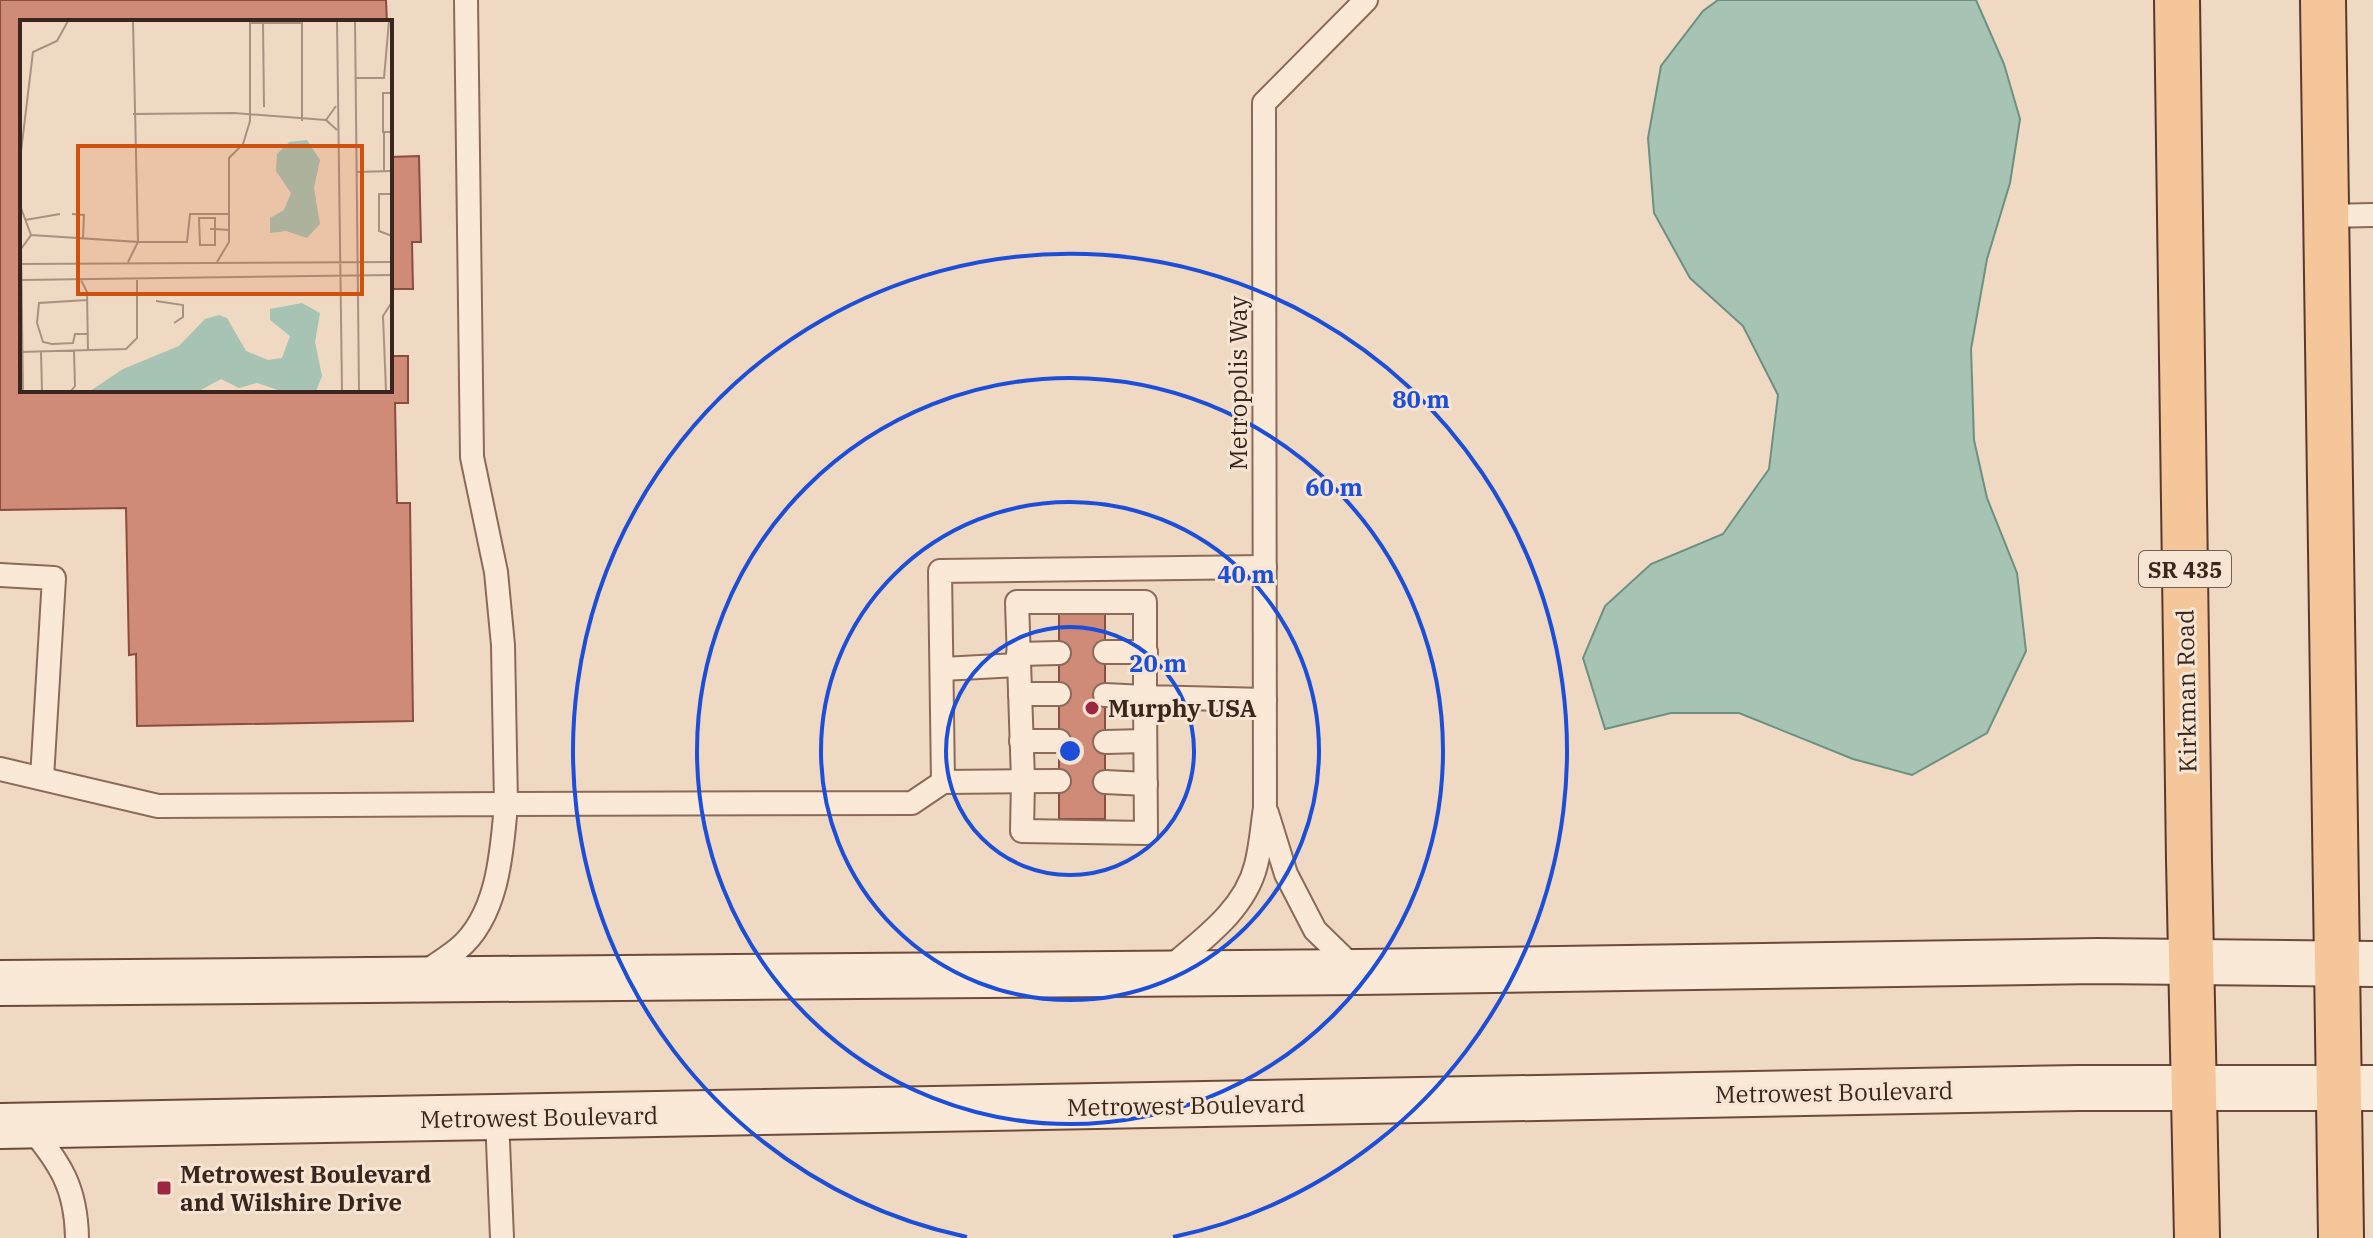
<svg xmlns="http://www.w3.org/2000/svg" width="2373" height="1238" viewBox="0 0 2373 1238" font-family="'IBM Plex Serif',serif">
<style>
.water{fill:#a6c3b4;stroke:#6c9180;stroke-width:2}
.building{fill:#cf8a78;stroke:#8b4d3e;stroke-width:2}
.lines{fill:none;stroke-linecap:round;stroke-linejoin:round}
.lane-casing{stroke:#8b6a59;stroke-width:26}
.secondary-casing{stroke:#6d4b3c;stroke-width:48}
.primary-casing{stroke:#59392e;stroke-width:48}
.lane{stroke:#fae9d7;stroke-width:22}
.secondary{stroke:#fae9d7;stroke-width:44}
.primary{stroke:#f4c69a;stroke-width:44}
.ring{fill:none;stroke:#1d4ed8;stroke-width:4}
.poi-dot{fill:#9c2740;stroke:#f7e5d3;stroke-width:3}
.labels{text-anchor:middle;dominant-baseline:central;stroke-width:6;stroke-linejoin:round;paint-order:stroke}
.shield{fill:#f7e5d3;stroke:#735f54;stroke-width:2}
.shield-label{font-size:22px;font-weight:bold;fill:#3a261e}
.street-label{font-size:24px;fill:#3a261e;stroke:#f7e5d3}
.poi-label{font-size:24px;font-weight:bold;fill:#3a261e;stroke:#f7e5d3;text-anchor:start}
.inset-road{fill:none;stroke:#a79181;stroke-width:2}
.view{fill:#ce510f;fill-opacity:0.15;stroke:#ce510f;stroke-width:4}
.inset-edge{fill:none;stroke:#3a261e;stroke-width:4}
.centre{fill:#1d4ed8;stroke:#f7e5d3;stroke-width:4}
.ring-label{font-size:24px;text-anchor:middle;font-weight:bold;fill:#1d4ed8;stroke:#f7e5d3;stroke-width:6;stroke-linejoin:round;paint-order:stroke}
</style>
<rect width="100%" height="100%" fill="#f0d9c3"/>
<path class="water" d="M1718 0H1976L2004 64 2020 119 2010 183 1987 259 1971 349 1974 440 1987 498 2017 573 2026 651 1987 733 1912 775 1853 759 1739 713H1671L1605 729 1583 658 1605 606 1651 564 1723 534 1769 469 1778 395 1743 326 1690 278 1654 213 1648 138 1661 66 1703 11Z"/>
<g class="building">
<path d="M0 0H386L387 22H22V390H390V356H408V403H395L397 503H410L413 721 137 726 136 654 129 655 126 508 0 510Z"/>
<path d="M419 156 421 242H412L413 289H390V157Z"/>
<rect x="1059" y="610" width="46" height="209"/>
</g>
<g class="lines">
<g class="lane-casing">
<g id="lane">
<path d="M466 0 472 457 496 572 503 645 506 804 912 803 943 782 940 571 1265 567"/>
<path d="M2326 216 2373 215"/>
<path d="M0 575 54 578 42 778"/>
<path d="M1105 652H1146"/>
<path d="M1018 654 1059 653"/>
<path d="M942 669 1019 665"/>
<path d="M1020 694H1059"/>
<path d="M1105 695 1145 697 1146 833 1022 831 1023 780 1017 602H1145V697L1265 700"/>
<path d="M1021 741H1059"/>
<path d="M1105 742 1144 741"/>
<path d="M0 769 158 806 506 804C502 852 498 916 458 949 447 958 434 966 422 974"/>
<path d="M943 782 1059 781"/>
<path d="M1105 782 1146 784"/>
<path d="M1267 813 1286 874 1315 930 1357 971"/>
<path d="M1168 969C1202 940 1245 910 1256 865 1261 846 1262 827 1265 808L1264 103 1366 0"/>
<path d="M497 1118 502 1238"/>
<path d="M29 1125C60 1165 76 1185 77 1238"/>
</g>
</g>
<g class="secondary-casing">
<g id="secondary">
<path d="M0 983 1359 972 2097 961 2373 964"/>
<path d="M0 1126 2079 1088H2373"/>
</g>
</g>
<g class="primary-casing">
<g id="primary">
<path d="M2177 0 2189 860 2197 1238"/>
<path d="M2323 0 2341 1238"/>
</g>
</g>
<use href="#lane" class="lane"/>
<use href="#secondary" class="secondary"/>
<use href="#primary" class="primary"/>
</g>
<g class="ring">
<circle cx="1070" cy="751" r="124"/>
<circle cx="1070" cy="751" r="249"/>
<circle cx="1070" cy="751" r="373"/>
<path d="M967 1237A497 497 0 1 1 1173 1237"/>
</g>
<g class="poi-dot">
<circle cx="1092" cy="708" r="8"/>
<rect x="156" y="1180" width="16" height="16" rx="4"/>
</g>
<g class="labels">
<rect class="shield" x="2139" y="551" width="92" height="36" rx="6"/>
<g class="shield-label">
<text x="2185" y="569">SR 435</text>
</g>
<g class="street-label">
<text transform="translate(1238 383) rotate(-90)">Metropolis Way</text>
<text transform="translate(2186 691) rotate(-91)">Kirkman Road</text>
<text transform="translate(1834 1092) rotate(-1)">Metrowest Boulevard</text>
<text transform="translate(1186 1105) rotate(-1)">Metrowest Boulevard</text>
<text transform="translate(539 1117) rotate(-1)">Metrowest Boulevard</text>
</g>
<g class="poi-label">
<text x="1108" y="708">Murphy USA</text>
<text x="180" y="1174">Metrowest Boulevard<tspan x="180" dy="28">and Wilshire Drive</tspan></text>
</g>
</g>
<g transform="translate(20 20)">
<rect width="372" height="372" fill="#f0d9c3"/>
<path d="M287 120 300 140 294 168 300 204 287 218 266 211 250 213V198L264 190 271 173 256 151 257 134 269 122ZM282 283 300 293 295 322 302 356 296 371H261L237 363 219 368 201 359 179 371H70L103 349 159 326 185 299 199 295 207 298 226 331 248 340 262 338 270 316 250 300V289Z" fill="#a6c3b4"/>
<path class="inset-road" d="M113 1 118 222H167L170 194H209M282 1V101M317 1 322 371M335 1 339 371M230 3H282M243 3 244 87M335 58H364L369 1M372 73H363V112H372M316 86 306 100 317 110M113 94 214 93 306 100M0 140 13 32 37 21 48 1M364 151V112M0 152 1 188 11 215 1 229 3 371M336 152 372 151M372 174H359V211L372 216M52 194 64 195 63 219M5 200 40 194M190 209H195V225H180L179 198H195V209L209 210M11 215 118 222 108 242M197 242 209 222V138L223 124 230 101V1M0 244 372 242M0 260 372 255M61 260 67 272 68 331M67 280 19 283 17 303 23 322 32 324 53 323 55 314H68M136 281 163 285V297L154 303M0 332 106 329 117 318V260M21 332 22 371M51 371 55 366 54 331M366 371 363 296 372 282"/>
<path class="view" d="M58 126H342V274H58Z"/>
<rect width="372" height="372" class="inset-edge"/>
</g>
<circle cx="1070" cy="751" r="12" class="centre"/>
<g class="ring-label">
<text x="1421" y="408">80 m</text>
<text x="1334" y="496">60 m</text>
<text x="1246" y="583">40 m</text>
<text x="1158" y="672">20 m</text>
</g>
</svg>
